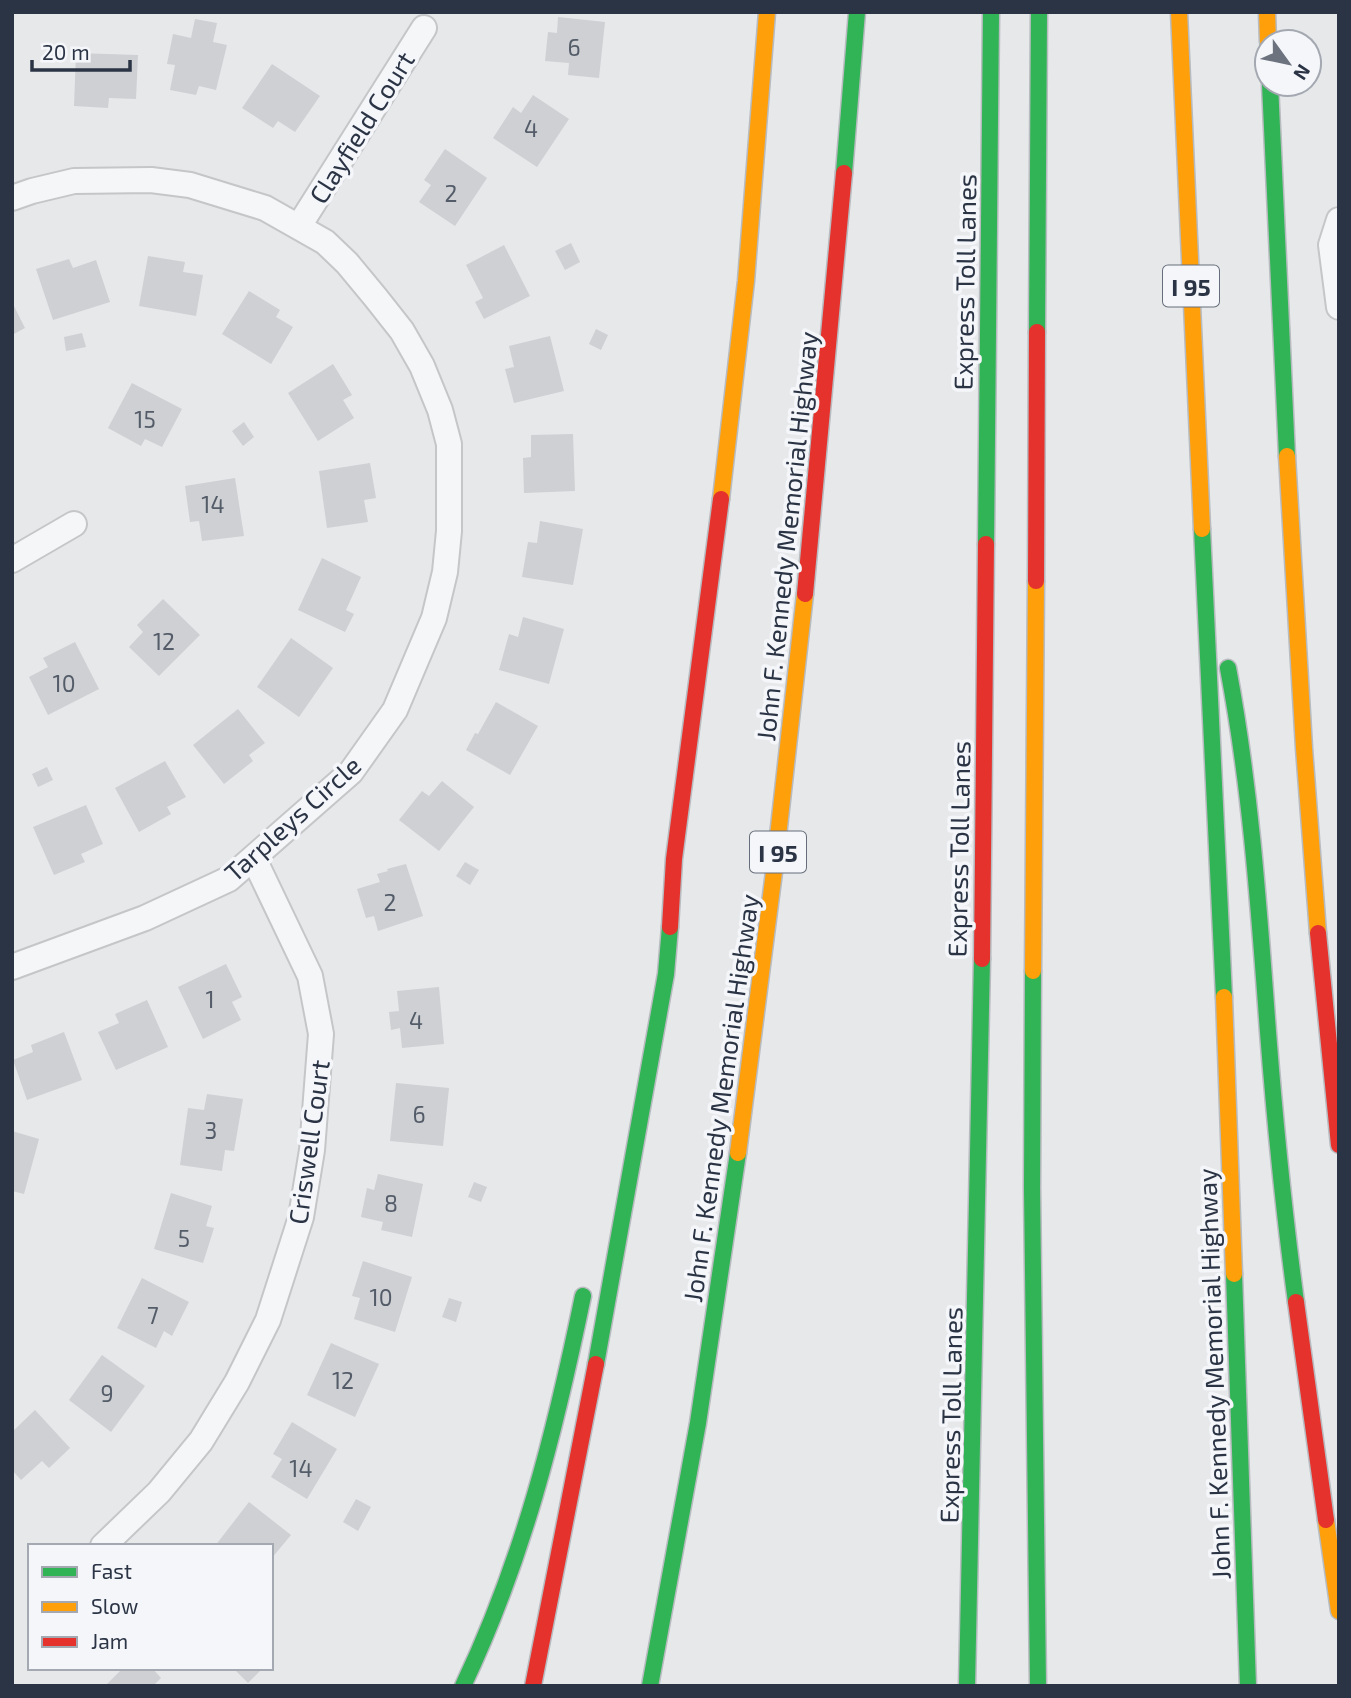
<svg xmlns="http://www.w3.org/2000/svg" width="1351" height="1698" viewBox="0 0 1351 1698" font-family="'Exo 2',sans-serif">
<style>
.building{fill:#ced0d3}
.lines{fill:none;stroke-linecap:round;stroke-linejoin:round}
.street-casing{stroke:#c4c6c8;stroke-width:28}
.fast-casing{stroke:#b8bbbf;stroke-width:19}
.slow-casing{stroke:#b8bbbf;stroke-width:19}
.jam-casing{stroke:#b8bbbf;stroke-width:19}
.street{stroke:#f5f6f7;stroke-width:24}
.fast{stroke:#30b455;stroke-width:16}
.slow{stroke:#ff9f0a;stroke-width:16}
.jam{stroke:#e5322d;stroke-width:16}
.labels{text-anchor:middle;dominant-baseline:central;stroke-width:7;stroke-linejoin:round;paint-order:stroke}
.number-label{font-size:23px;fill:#545c69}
.shield{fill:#f4f6f9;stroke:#676e7b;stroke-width:2}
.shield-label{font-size:24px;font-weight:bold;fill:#2b3445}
.street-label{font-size:26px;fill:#2b3445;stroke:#f4f6f9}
</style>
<rect width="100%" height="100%" fill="#e6e8ea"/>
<g class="building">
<path d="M558 17 605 22 599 78 568 75 569 63 545 61 548 32 557 33Z"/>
<path d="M195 19 217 23 213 42 227 45 216 90 199 86 196 95 170 90 175 65 167 64 173 34 191 38Z"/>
<path d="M76 53 138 55 136 99 109 98 108 108 74 106Z"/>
<path d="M272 64 320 96 295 132 278 121 273 128 242 108Z"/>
<path d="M533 95 569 119 537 167 493 138 513 107 521 113Z"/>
<path d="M445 149 487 178 455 226 419 202 431 185 424 180Z"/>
<path d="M571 243 580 262 565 270 555 251Z"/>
<path d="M504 245 530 296 484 319 475 302 483 298 466 265Z"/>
<path d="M148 256 185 262 183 272 203 275 196 316 139 306Z"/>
<path d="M69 259 73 268 96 260 110 302 53 320 36 269Z"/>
<path d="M249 291 280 310 276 317 293 327 271 364 222 334Z"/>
<path d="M12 302 25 328 12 335Z"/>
<path d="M596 329 608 335 601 350 589 344Z"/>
<path d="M82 333 86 347 66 351 64 337Z"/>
<path d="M550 336 564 391 514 403 505 369 514 367 509 346Z"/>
<path d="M333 364 352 395 343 400 354 418 318 441 288 393Z"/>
<path d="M132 383 182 409 162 447 145 439 141 446 108 428Z"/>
<path d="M244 422 254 437 243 446 232 431Z"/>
<path d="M573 434 575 491 524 493 523 458 531 457V435Z"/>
<path d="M370 463 376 498 364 500 368 522 327 528 319 471Z"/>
<path d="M235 478 244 536 202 541 199 521 190 522 185 486Z"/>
<path d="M540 521 583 529 573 585 522 577 528 542 537 543Z"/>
<path d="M322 558 361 577 346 610 354 614 345 632 298 610Z"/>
<path d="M163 599 200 635 159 676 129 647 143 632 137 625Z"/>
<path d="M523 617 564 629 549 684 499 670 509 634 518 637Z"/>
<path d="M291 638 333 668 299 717 257 687Z"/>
<path d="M75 642 99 689 48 715 29 677 48 667 43 658Z"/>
<path d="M496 702 538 726 510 775 466 750 475 733 478 734Z"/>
<path d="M238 709 265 743 249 755 253 761 224 784 193 745Z"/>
<path d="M165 761 186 797 167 807 171 814 139 832 115 788Z"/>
<path d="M47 767 53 780 38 787 32 774Z"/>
<path d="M442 781 474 807 439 851 399 820 422 791 429 796Z"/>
<path d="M86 805 103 844 81 854 85 862 54 875 33 827Z"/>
<path d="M465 862 479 870 470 885 456 876Z"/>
<path d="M406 864 423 916 378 931 374 916 366 918 357 889 380 882 377 874 388 871 387 869Z"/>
<path d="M226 964 242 997 232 1002 241 1020 203 1039 178 987Z"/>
<path d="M439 987 444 1044 402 1048 400 1028 391 1030 389 1012 399 1011 397 991Z"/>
<path d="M147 1000 168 1047 116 1070 98 1032 119 1023 115 1014Z"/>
<path d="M64 1032 82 1080 27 1100 13 1060 33 1052 31 1045Z"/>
<path d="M396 1083 449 1088 443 1146 390 1141Z"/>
<path d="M207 1094 243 1099 234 1151 225 1150 222 1171 180 1165 188 1108 204 1110Z"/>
<path d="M12 1131 39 1139 24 1194 12 1191Z"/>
<path d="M378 1174 423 1184 412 1237 381 1230 383 1222 361 1217 367 1188 374 1190Z"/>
<path d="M474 1182 487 1187 481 1202 468 1197Z"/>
<path d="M171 1193 212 1206 206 1226 214 1228 203 1263 154 1249Z"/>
<path d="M363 1261 412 1277 395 1332 354 1319 360 1298 352 1296Z"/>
<path d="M142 1278 189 1302 172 1336 164 1331 156 1348 117 1328Z"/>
<path d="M449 1298 462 1302 456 1322 442 1317Z"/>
<path d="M331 1343 379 1364 355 1417 307 1395Z"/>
<path d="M102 1355 145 1386 111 1432 69 1400Z"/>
<path d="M35 1410 70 1448 49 1468 42 1461 21 1480 12 1470V1432Z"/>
<path d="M292 1422 337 1449 307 1499 271 1477 282 1459 273 1454Z"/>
<path d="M356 1499 371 1507 358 1531 343 1522Z"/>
<path d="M249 1502 291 1535 271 1559V1546H215Z"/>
<path d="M123 1668H152L161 1678 153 1686H105Z"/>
<path d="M236 1668H263L248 1683 235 1670Z"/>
</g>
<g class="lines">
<g class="street-casing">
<g id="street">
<path d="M12 198 32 191 74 181 151 180 190 185 265 208 325 242 347 263 376 298 402 331 422 366 440 410 449 444V531L445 572 434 618 395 710 351 772 229 879 145 918 12 967"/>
<path d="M1339 220 1331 245 1339 307"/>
<path d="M299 226 424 28"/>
<path d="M12 560 74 524"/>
<path d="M103 1546 159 1492 201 1441 237 1382 268 1320 301 1217 312 1150 321 1034 310 976 254 859"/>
</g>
</g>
<g class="fast-casing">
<g id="fast">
<path d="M1270 84 1287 456"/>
<path d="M844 173 857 12"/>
<path d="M1037 332 1039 12"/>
<path d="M1202 529 1224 997"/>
<path d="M986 544 991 12"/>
<path d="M1228 668C1251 789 1259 910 1268 1032 1275 1123 1284 1213 1296 1302"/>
<path d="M1033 971 1032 1188 1038 1686"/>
<path d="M1234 1274 1248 1686"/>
<path d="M596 1364 666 974 670 927"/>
<path d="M463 1686C523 1560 555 1432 583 1296"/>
<path d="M650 1686 698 1423 738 1153"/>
<path d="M967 1686 982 959"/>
</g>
</g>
<g class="slow-casing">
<g id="slow">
<path d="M1179 12 1202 529"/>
<path d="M1267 12 1268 42"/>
<path d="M1287 456 1304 748 1318 933"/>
<path d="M721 499 746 281 767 12"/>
<path d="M1033 971 1036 581"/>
<path d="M1224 997 1234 1274"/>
<path d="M738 1153 774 872 805 594"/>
<path d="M1326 1520 1339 1611"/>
</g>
</g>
<g class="jam-casing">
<g id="jam">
<path d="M1036 581 1037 332"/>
<path d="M805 594 844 173"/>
<path d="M670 927 674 859 721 499"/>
<path d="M1318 933 1339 1145"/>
<path d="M982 959 986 544"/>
<path d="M1296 1302 1326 1520"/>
<path d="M533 1686 596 1364"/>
</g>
</g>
<use href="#street" class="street"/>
<use href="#fast" class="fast"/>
<use href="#slow" class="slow"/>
<use href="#jam" class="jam"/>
</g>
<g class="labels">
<g class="number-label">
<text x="574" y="47">6</text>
<text x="531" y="128">4</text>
<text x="451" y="193">2</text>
<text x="145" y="419">15</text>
<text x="213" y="504">14</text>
<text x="164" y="641">12</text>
<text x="64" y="683">10</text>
<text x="390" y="902">2</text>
<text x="210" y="999">1</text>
<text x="416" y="1020">4</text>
<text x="419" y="1114">6</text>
<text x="211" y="1130">3</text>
<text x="391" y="1203">8</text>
<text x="184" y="1238">5</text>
<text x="381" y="1297">10</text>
<text x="153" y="1315">7</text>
<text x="343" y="1380">12</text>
<text x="107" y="1393">9</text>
<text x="301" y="1468">14</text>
</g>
<g class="shield">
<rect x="1163" y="265.5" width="56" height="41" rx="5"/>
<rect x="750" y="831.5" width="56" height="41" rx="5"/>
</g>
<g class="shield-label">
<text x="1191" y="286">I 95</text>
<text x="778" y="852">I 95</text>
</g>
<g class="street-label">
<text transform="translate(361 127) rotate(-58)">Clayfield Court</text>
<text transform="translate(964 282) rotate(-89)">Express Toll Lanes</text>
<text transform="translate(786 536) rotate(-84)">John F. Kennedy Memorial Highway</text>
<text transform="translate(292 818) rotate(-42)">Tarpleys Circle</text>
<text transform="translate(958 849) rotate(-89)">Express Toll Lanes</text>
<text transform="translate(720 1098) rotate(-82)">John F. Kennedy Memorial Highway</text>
<text transform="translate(308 1142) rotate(-82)">Criswell Court</text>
<text transform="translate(1213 1374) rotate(-92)">John F. Kennedy Memorial Highway</text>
<text transform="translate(950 1415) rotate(-89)">Express Toll Lanes</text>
</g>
</g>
<rect width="1351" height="1698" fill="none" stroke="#2b3445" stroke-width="28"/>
<rect x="28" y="1544" width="245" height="126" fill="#f4f6f9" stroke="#a4a8b1" stroke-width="2"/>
<rect x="42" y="1567" width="35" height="10" fill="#30b455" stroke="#a4a8b1" stroke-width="2"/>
<text x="91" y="1579" font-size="21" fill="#2b3445">Fast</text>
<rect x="42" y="1602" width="35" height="10" fill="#ff9f0a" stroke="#a4a8b1" stroke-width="2"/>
<text x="91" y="1614" font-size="21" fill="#2b3445">Slow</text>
<rect x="42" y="1637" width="35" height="10" fill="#e5322d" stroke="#a4a8b1" stroke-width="2"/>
<text x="91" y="1649" font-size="21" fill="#2b3445">Jam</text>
<g transform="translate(1288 63) rotate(123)"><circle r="33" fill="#f4f6f9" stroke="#a4a8b1" stroke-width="2"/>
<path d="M0-5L12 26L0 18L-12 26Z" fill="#6c737f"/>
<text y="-10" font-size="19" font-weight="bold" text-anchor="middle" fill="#2b3445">N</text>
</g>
<path d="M32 60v10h98v-10" fill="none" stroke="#2b3445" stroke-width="3.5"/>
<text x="42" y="60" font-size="21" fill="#2b3445" stroke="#f4f6f9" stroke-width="5" paint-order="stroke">20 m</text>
</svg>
